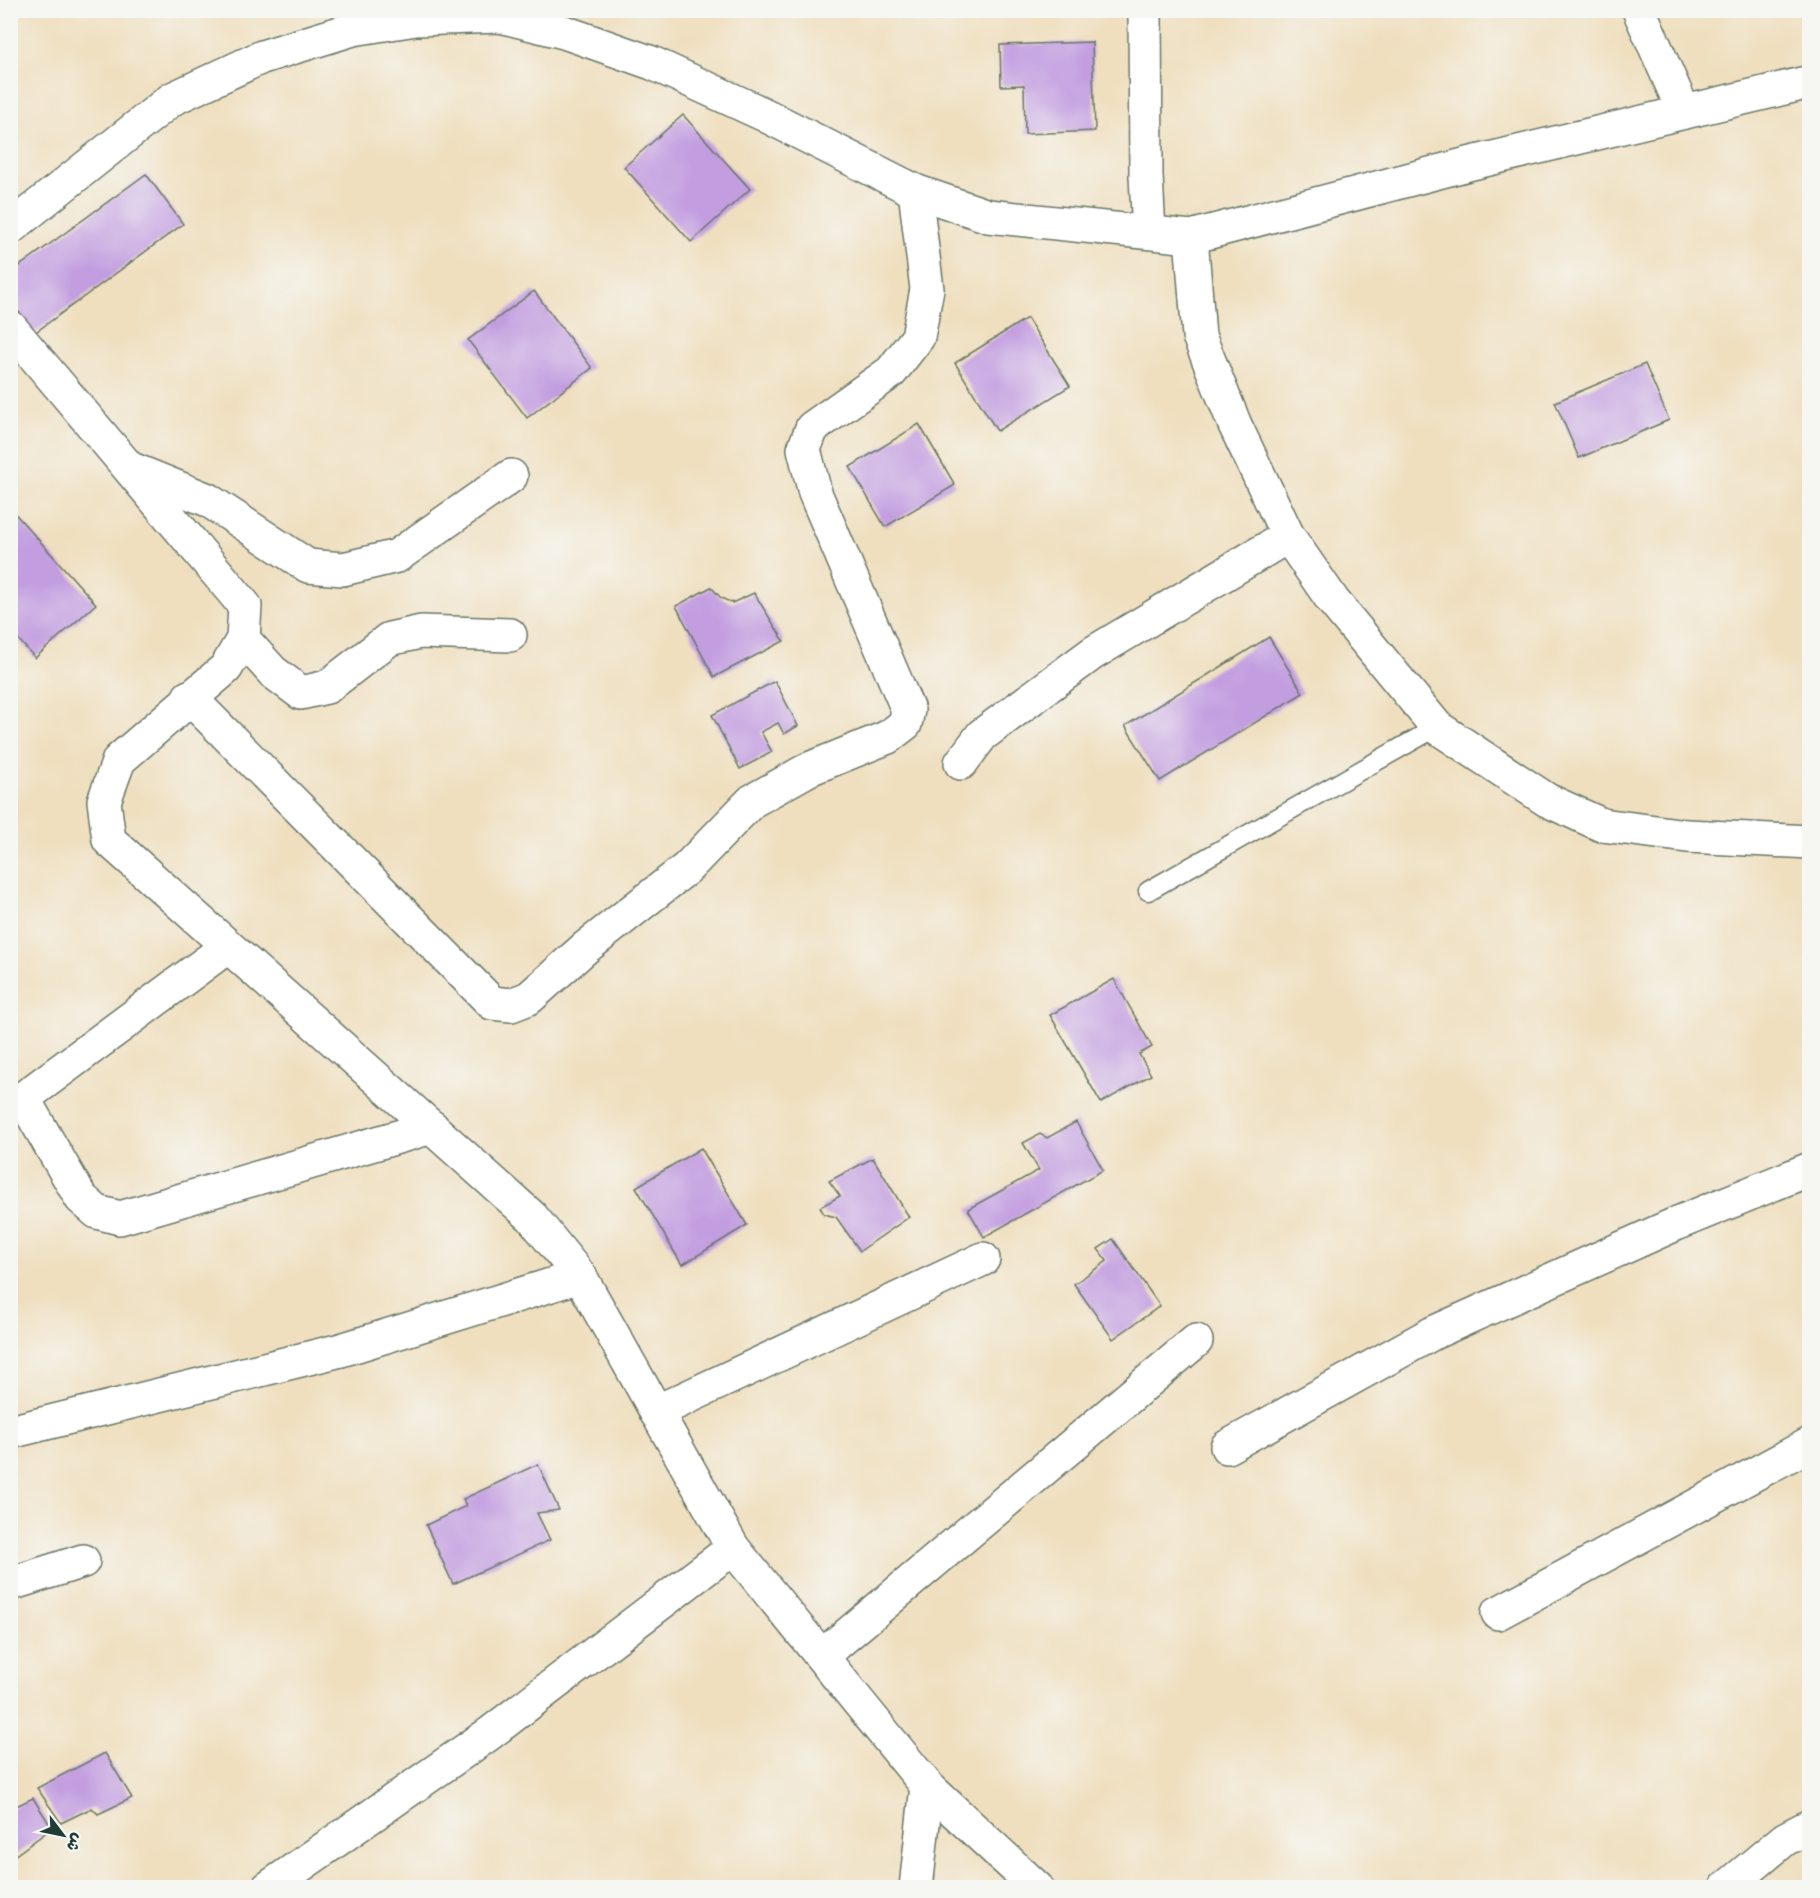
<svg xmlns="http://www.w3.org/2000/svg" width="1820" height="1898" viewBox="0 0 1820 1898" font-family="Caveat,'Playpen Sans Arabic',sans-serif">
<style>
.building{fill:#c29ee0}
.lines{fill:none;stroke-linecap:round;stroke-linejoin:round}
.lane-casing{stroke:#687665;stroke-width:21}
.street-casing{stroke:#687665;stroke-width:36}
.secondary-casing{stroke:#687665;stroke-width:36}
.lane{stroke:#fff;stroke-width:18}
.street{stroke:#fff;stroke-width:33}
.secondary{stroke:#fff;stroke-width:33}
</style>
<rect width="100%" height="100%" fill="#f6f6f2"/>
<filter id="ink" filterUnits="userSpaceOnUse"><feTurbulence type="fractalNoise" baseFrequency=".0167" numOctaves="2"/><feDisplacementMap in="SourceGraphic" scale="12" xChannelSelector="R" yChannelSelector="G"/><feConvolveMatrix kernelMatrix="1 2 1 2 8 2 1 2 1" color-interpolation-filters="sRGB"/></filter>
<filter id="wash" filterUnits="userSpaceOnUse"><feTurbulence type="fractalNoise" baseFrequency=".008" numOctaves="4" result="noise"/><feDisplacementMap in="SourceGraphic" scale="24" xChannelSelector="R" yChannelSelector="G"/><feGaussianBlur stdDeviation="1.35" result="paint"/><feColorMatrix in="noise" values="0 0 0 0 0 0 0 0 0 0 0 0 0 0 0 0 0 1.4 0 .05"/><feComposite in="paint" operator="in"/></filter>
<g filter="url(#wash)">
<rect width="100%" height="100%" fill="#efdfbf"/>
<g id="blocks">
<g class="building">
<path d="M1092 42 1095 131 1025 134 1024 85 1001 86 1000 45Z"/>
<path d="M683 115 750 189 691 242 624 167Z"/>
<path d="M146 174 183 224 29 337 10 312V273Z"/>
<path d="M534 291 592 368 527 418 468 340Z"/>
<path d="M1027 318 1070 386 997 431 955 363Z"/>
<path d="M1645 364 1669 420 1579 458 1555 402Z"/>
<path d="M919 424 955 485 885 527 850 467Z"/>
<path d="M10 508 96 604 35 658 10 630Z"/>
<path d="M711 587 721 598 732 603 754 593 784 641 714 677 676 606Z"/>
<path d="M1269 637 1303 693 1160 781 1125 726Z"/>
<path d="M775 681 798 726 784 734 778 723 761 732 772 752 740 769 712 715Z"/>
<path d="M1114 979 1152 1047 1139 1054 1151 1075 1101 1103 1050 1015Z"/>
<path d="M1076 1122 1103 1170 984 1237 968 1209 1039 1170 1023 1143 1040 1134 1047 1138Z"/>
<path d="M701 1148 747 1225 682 1265 636 1187Z"/>
<path d="M873 1158 909 1217 860 1251 836 1217 824 1214 820 1207 840 1196 829 1181Z"/>
<path d="M1113 1239 1160 1306 1113 1339 1074 1284 1107 1261 1098 1249Z"/>
<path d="M538 1464 559 1510 537 1513 550 1540 453 1584 426 1525 466 1506 463 1499Z"/>
<path d="M105 1753 132 1798 98 1814 92 1808 61 1823 37 1788Z"/>
<path d="M33 1798 52 1828 10 1859V1809Z"/>
</g>
</g>
</g>
<g filter="url(#ink)">
<use href="#blocks" fill-opacity="0" stroke="#687665" stroke-width="1.5"/>
<g class="lines">
<g class="lane-casing">
<path id="lane" d="M1148 891 1437 727"/>
</g>
<g class="street-casing">
<g id="street">
<path d="M1145 10 1146 176 1149 232"/>
<path d="M1639 10 1684 112"/>
<path d="M1191 237 1199 336 1235 425 1288 536 1333 601 1437 727 1547 800 1602 825 1687 836 1810 842"/>
<path d="M10 327 245 606 243 639 226 668 119 760 104 801 109 840 532 1217 580 1276 733 1548 927 1786 1037 1888"/>
<path d="M134 470 208 500 308 566 343 569 397 556 511 476"/>
<path d="M243 639 273 672 301 693 327 687 389 639 421 632 510 635"/>
<path d="M189 697 492 1003 511 1005 529 998 585 948 687 868 752 801 809 769 888 737 905 724 908 710 815 493 804 449 812 428 891 372 918 337 927 289 915 191"/>
<path d="M961 763 982 735 1093 653 1288 536"/>
<path d="M24 1100 81 1198 97 1212 120 1218 432 1127"/>
<path d="M10 1108 227 947"/>
<path d="M656 1412 983 1259"/>
<path d="M10 1432 341 1350 580 1276"/>
<path d="M1227 1447 1433 1333 1678 1223 1810 1169"/>
<path d="M10 1584 83 1561"/>
<path d="M1498 1613 1810 1444"/>
<path d="M822 1656 1196 1341"/>
<path d="M268 1888 489 1734 733 1548"/>
<path d="M916 1888 927 1786"/>
<path d="M1726 1888 1785 1839 1810 1826"/>
</g>
</g>
<g class="secondary-casing">
<path id="secondary" d="M10 228 172 99 262 57 353 29 416 19 500 16 564 32 652 63 765 115 915 191 988 216 1191 237 1468 164 1810 82"/>
</g>
<use href="#lane" class="lane"/>
<use href="#street" class="street"/>
<use href="#secondary" class="secondary"/>
</g>
</g>
<rect width="1820" height="1898" fill="none" stroke="#f6f6f2" stroke-width="36"/>
<g transform="translate(63 1835) rotate(122)" stroke="#f6f6f2" stroke-width="4.5" paint-order="stroke">
<path d="M0-4.5L10 22L0 15L-10 22Z" fill="#1f3d34"/>
<text y="-9" font-size="16" font-weight="bold" text-anchor="middle" fill="#1f3d34">ش</text>
</g>
</svg>
